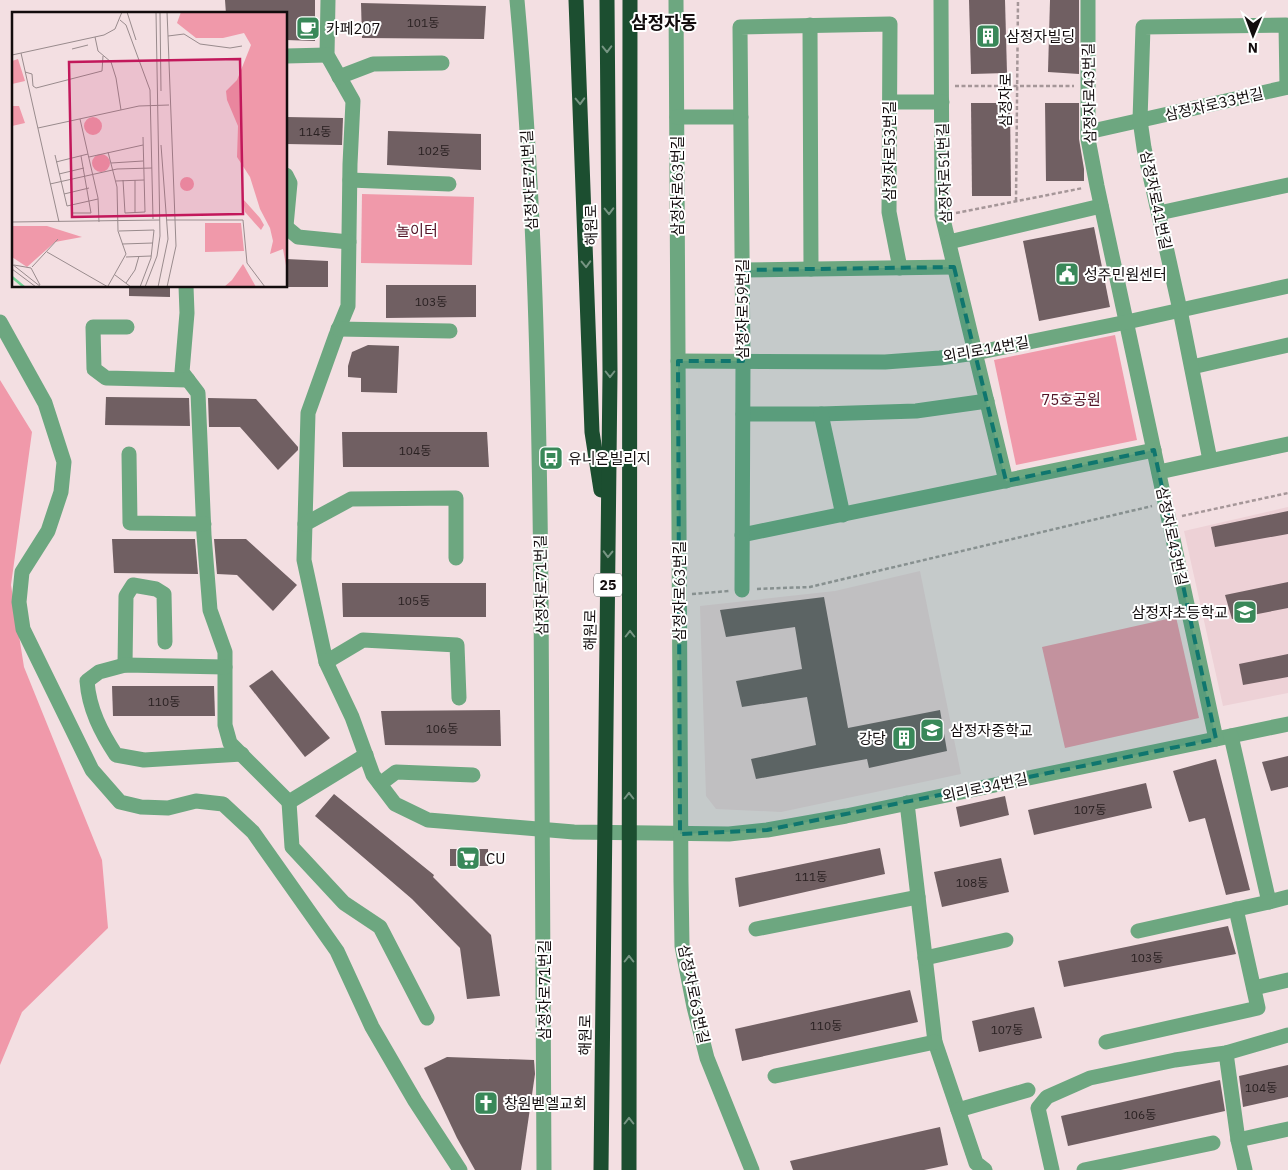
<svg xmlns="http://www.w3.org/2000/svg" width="1288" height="1170" viewBox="0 0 1288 1170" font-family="'IBM Plex Sans','Noto Sans KR',sans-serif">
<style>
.built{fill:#edd1d6}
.green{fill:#f099aa}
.building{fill:#705f62}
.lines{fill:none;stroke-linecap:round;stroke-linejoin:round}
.path{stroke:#a59698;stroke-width:2.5;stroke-dasharray:4 2.5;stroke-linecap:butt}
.minor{stroke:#6da780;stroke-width:15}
.highway{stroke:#1c4e30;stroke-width:15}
.oneway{stroke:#779583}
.marked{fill:#0f766e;fill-opacity:0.2;stroke:#0f766e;stroke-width:4;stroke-dasharray:10 6;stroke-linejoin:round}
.labels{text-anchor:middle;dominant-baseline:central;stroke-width:4;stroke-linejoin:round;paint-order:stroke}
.number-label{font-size:12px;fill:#2a2122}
.shield{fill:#fff;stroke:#595556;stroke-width:1}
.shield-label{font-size:14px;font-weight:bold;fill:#120c0d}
.poi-label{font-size:15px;fill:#120c0d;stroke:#fff;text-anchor:start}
.street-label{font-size:15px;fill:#120c0d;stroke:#fff}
.park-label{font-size:15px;fill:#521326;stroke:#fff}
.quarter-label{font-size:18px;font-weight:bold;fill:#120c0d;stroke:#fff}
.inset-river{fill:none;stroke:#73d296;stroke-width:2.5}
.inset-road{fill:none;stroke:#998b8d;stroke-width:1}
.view{fill:#c2185b;fill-opacity:0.15;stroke:#c2185b;stroke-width:2.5}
.inset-edge{fill:none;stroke:#120c0d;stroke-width:2.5}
</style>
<rect width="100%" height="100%" fill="#f3dfe2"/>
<g class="built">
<path d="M1288 507V693L1223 706 1184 531Z"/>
<path d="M920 571 961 774 781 812 716 809 706 796 700 606 835 591Z"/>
</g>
<g class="green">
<path d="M362 194 474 197 472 265 361 263Z"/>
<path d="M1115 335 1137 440 1016 465 994 360Z"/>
<path d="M0 380 32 432 11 585 24 667 102 860 108 928 22 1012 0 1065Z"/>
<path d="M1176 617 1199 718 1065 748 1042 647Z"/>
</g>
<g class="building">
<path d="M225 0H315V41L286 40V14H226Z"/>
<path d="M969 0H1005L1007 73 971 74Z"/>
<path d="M1050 0H1079V74L1048 72Z"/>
<path d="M361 3 486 6 484 39 362 38Z"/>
<path d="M971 103H1010L1011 196H972Z"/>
<path d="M1045 103H1079V139L1084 169V181H1046Z"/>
<path d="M286 117 343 118 342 145 286 144Z"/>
<path d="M388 131 481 134V170L387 165Z"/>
<path d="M1094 227 1110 307 1039 321 1023 241Z"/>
<path d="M286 259 328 261V287H286Z"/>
<path d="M386 285H476V317L386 318Z"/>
<path d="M129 286H170V297L129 296Z"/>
<path d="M368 345 399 346 397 393 361 392V378L348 377V366L352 352Z"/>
<path d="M106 397 189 398 190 426 105 425Z"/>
<path d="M208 398 256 399 298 447V450L278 470 240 427H209Z"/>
<path d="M342 432H487L489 467H343Z"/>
<path d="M1288 511V534L1215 547 1211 527Z"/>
<path d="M112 539H195L198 574 114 573Z"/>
<path d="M214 539H246L297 585 273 611 237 575 217 574Z"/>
<path d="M1288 582V608L1232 619 1225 595Z"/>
<path d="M342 583H486V617H343Z"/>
<path d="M824 597 848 728 940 710 947 751 869 768 867 759 756 779 751 759 816 745 807 697 742 707 736 681 802 669 795 627 726 637 720 610Z"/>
<path d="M1288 654V677L1243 685 1239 664Z"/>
<path d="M272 670 330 738 305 757 249 686Z"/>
<path d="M112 686H214L215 716H113Z"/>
<path d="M500 710 501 746 385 745 381 711Z"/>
<path d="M1288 756V787L1271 791 1262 762Z"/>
<path d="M1216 759 1250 890 1226 895 1205 818 1189 822 1173 771Z"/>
<path d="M1146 783 1152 808 1034 835 1028 810Z"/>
<path d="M334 794 434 875 433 877 491 935 500 996 467 999 460 948 412 899 315 816Z"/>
<path d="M1005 796 1009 815 960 827 956 807Z"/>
<path d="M880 848 885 874 739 907 735 878Z"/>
<rect x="450" y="849" width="38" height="17"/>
<path d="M1001 858 1009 892 942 907 934 872Z"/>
<path d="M1228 926 1236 954 1064 987 1058 961Z"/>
<path d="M910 990 918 1022 742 1061 735 1029Z"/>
<path d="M1034 1007 1042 1038 979 1052 972 1021Z"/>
<path d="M447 1057 534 1060 535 1074 521 1170H475L457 1138 424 1068Z"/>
<path d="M1288 1065V1097L1243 1107 1239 1076Z"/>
<path d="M1220 1080 1225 1111 1068 1146 1061 1116Z"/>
<path d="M940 1127 948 1165 924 1170H793L790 1161Z"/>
</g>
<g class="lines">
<g class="path">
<path d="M955 86H1074"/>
<path d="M1016 201 1018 0"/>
<path d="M956 213 1083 188"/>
<path d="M1182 516 1288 493"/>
<path d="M757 589 810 587 1152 506"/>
<path d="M692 594 729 591"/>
</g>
<g class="minor">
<path d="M328 0 327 55 353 101 350 164 348 306 336 335 308 413 304 560 326 662 352 717 373 775 395 804 428 820 574 832 729 834 767 830 846 816 1288 724"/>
<path d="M517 0C535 197 539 396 541 593 543 786 544 978 544 1170"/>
<path d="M676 0 681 882 682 946 694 1007 707 1058 752 1170"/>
<path d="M941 0 942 215 1006 481"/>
<path d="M1088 0V139L1097 186 1216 739"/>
<path d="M810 25 811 269"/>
<path d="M286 56 327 55"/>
<path d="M339 77 373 64 442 63"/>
<path d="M890 102H942"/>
<path d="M677 117H741"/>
<path d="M1088 132 1288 87"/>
<path d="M286 175 290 183 286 226"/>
<path d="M350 180 449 184"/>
<path d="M1159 213 1288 185"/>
<path d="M286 227 298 237 349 242"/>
<path d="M949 242 1101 206"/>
<path d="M742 270 954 267"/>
<path d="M186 286 187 313 182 372 198 393 204 535 210 610 225 652V725L230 743 289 802 366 755"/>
<path d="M0 322 45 403 64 462 61 492 48 531 22 572 19 602 23 629 92 770 120 802 141 807 168 808 196 801 223 804 253 832 337 951 372 1027 415 1101 460 1170"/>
<path d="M127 327H93L94 369 106 378 188 380"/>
<path d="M338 329 450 331"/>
<path d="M678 361 885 362 940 358 975 353 1127 322 1288 286"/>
<path d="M1192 367 1288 345"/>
<path d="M743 414H821L916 411 987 401"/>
<path d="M821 414 843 515"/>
<path d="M129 454 130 523 204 524"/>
<path d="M1210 460 1180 310 1144 148 1140 120 1143 27 1286 25 1287 87"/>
<path d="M1159 472 1288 444"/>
<path d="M305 524 351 499 456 498V558"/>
<path d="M742 535 1154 450"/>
<path d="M742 590 743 361 740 27 890 24 889 212 900 268"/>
<path d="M326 662 363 640 457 645 459 698"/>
<path d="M125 665 126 596 133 585 156 589 164 594 165 642"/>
<path d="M225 667 125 665 99 672 87 681C89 709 101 732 116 755L144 760 242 754"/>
<path d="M1231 736 1269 902 1288 897"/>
<path d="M380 784 396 772 473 775"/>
<path d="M289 802 292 847 344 903 380 927 427 1018"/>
<path d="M907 803 935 1042 976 1163 985 1170"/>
<path d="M756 929 918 897"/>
<path d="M1138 931 1269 902"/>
<path d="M925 958 1006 940"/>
<path d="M1254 988 1288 980"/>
<path d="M1106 1042 1258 1008 1236 909"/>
<path d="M1226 1053 1238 1140 1245 1170"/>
<path d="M775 1076 935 1042"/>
<path d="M958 1110 1028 1090"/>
<path d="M1238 1140 1288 1129"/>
<path d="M1052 1170 1038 1108 1047 1097 1090 1078 1175 1060 1226 1053 1288 1035"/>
<path d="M1084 1170 1213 1143"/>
</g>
<g class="highway">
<path d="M576 0 592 432 601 490"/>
<path d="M601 1170 610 373 607 0"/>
<path d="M629 1170 630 0"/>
</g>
</g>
<defs><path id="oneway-chevron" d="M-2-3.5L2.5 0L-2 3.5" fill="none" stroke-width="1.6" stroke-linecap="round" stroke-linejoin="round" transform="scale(1.25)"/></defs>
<g class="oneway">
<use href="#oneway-chevron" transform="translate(607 49) rotate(89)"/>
<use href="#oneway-chevron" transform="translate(580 101) rotate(88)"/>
<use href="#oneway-chevron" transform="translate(609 211) rotate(89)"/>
<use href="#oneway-chevron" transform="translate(586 264) rotate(88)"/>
<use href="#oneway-chevron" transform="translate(610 374) rotate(90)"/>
<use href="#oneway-chevron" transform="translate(608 554) rotate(91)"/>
<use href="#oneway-chevron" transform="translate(630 634) rotate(-90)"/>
<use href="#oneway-chevron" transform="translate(629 796) rotate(-90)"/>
<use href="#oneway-chevron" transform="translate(629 959) rotate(-90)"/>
<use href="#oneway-chevron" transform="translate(629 1121) rotate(-90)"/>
</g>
<path class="marked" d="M954 267 1006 481 1154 450 1216 739 767 830 680 834 678 361H743L742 270Z"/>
<defs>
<g id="cafe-square" transform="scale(1.25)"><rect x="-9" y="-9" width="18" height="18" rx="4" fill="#398859" stroke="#fff"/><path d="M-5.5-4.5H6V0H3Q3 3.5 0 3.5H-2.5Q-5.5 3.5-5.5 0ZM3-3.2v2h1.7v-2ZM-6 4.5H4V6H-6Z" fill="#fff"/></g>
<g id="building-square" transform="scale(1.25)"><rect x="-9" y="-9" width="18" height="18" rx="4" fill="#398859" stroke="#fff"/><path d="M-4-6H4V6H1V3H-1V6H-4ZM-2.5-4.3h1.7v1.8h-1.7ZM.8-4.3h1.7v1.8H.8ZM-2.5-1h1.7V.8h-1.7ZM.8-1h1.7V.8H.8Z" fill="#fff"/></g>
<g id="civic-square" transform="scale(1.25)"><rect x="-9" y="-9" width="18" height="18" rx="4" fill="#398859" stroke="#fff"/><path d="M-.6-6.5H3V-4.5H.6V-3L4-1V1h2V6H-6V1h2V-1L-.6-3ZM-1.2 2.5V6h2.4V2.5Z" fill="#fff"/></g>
<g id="bus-square" transform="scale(1.25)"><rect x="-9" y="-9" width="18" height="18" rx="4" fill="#398859" stroke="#fff"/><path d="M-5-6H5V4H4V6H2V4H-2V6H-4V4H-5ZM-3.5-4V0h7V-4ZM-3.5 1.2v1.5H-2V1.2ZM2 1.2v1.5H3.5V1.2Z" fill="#fff"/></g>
<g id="school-square" transform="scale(1.25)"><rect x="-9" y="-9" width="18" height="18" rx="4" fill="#398859" stroke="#fff"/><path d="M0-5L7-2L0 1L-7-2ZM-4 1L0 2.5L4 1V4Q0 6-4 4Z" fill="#fff"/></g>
<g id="supermarket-square" transform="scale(1.25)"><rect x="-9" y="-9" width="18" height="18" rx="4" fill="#398859" stroke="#fff"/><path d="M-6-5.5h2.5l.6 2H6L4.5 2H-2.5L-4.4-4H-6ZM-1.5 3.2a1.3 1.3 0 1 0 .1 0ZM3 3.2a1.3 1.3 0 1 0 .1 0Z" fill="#fff"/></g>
<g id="church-square" transform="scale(1.25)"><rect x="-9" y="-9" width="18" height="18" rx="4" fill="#398859" stroke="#fff"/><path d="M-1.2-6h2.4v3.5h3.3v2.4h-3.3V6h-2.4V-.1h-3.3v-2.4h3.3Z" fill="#fff"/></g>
</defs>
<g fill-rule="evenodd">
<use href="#cafe-square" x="308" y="28"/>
<use href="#building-square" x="988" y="36"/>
<use href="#civic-square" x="1067" y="274"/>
<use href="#bus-square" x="551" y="458"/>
<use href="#school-square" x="1245" y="612"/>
<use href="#school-square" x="932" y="730"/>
<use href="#building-square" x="904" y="738"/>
<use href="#supermarket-square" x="468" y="858"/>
<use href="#church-square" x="486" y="1103"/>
</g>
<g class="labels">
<g class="number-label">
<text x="423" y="22">101동</text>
<text x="315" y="131">114동</text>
<text x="434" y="150">102동</text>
<text x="431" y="301">103동</text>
<text x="415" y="450">104동</text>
<text x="414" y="600">105동</text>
<text x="164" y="701">110동</text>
<text x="442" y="728">106동</text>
<text x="1090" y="809">107동</text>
<text x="811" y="876">111동</text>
<text x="972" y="882">108동</text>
<text x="1147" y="957">103동</text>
<text x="826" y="1025">110동</text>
<text x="1007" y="1029">107동</text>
<text x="1261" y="1087">104동</text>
<text x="1140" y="1114">106동</text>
</g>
<rect class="shield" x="594" y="573.5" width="28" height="23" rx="4"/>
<g class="shield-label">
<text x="608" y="585">25</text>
</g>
<g class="poi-label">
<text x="326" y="28">카페207</text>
<text x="1006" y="36">삼정자빌딩</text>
<text x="1084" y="274">성주민원센터</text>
<text x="568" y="458">유니온빌리지</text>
<text x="1228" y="612" text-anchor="end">삼정자초등학교</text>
<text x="950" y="730">삼정자중학교</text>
<text x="886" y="738" text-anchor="end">강당</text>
<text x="486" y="858">CU</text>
<text x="504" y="1103">창원벧엘교회</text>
</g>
<g class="street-label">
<text transform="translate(1089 93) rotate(-91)">삼정자로43번길</text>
<text transform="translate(1005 100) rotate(-90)">삼정자로</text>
<text transform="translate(1214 104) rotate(-13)">삼정자로33번길</text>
<text transform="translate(889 151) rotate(-90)">삼정자로53번길</text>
<text transform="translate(944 173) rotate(-92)">삼정자로51번길</text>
<text transform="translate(529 180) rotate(-93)">삼정자로71번길</text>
<text transform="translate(677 186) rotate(-90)">삼정자로63번길</text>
<text transform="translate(1156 200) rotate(78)">삼정자로41번길</text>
<text transform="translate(591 225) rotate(-91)">해원로</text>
<text transform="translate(742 309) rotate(-90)">삼정자로59번길</text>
<text transform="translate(986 349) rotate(-10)">외리로14번길</text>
<text transform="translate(1172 536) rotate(78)">삼정자로43번길</text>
<text transform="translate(541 585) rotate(-91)">삼정자로71번길</text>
<text transform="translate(679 591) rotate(-90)">삼정자로63번길</text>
<text transform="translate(590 630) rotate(-89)">해원로</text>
<text transform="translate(985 787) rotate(-12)">외리로34번길</text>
<text transform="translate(544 990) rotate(-90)">삼정자로71번길</text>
<text transform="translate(694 994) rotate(78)">삼정자로63번길</text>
<text transform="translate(585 1035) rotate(-89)">해원로</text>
</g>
<g class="park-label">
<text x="417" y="230">놀이터</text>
<text x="1071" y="399">75호공원</text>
</g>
<g class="quarter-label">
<text x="664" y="22">삼정자동</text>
</g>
</g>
<g transform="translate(12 12)">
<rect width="275" height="275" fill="#f3dfe2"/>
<path d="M169 0H275V259L271 237 258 242 261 229 258 216 248 197 238 165 225 145 226 114 215 88 214 79 225 68 239 33 232 21 211 26H184L165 11ZM6 47 13 69 0 72V49ZM0 94H7L13 111 0 114ZM72 114a9 9 0 1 1 18 0a9 9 0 1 1-18 0ZM80 151a9 9 0 1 1 18 0a9 9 0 1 1-18 0ZM168 172a7 7 0 1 1 14 0a7 7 0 1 1-14 0ZM231 187 248 206 252 213 249 218 233 200ZM193 211H229L232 239 193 240ZM0 214H35L70 225 43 230 15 255 0 245ZM231 252 244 275H212L220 268Z" fill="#f099aa"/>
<path class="inset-river" d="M0 265 12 275"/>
<path class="inset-road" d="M115 0 124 28M148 0 149 79M155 0 156 24M108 8 114 13 138 78 141 207M83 25 86 39 99 50 104 66 109 98M60 37 76 33M9 41 47 210M0 43 92 23 103 17 110 0M13 60 20 62 21 74 24 76 90 59 91 44M68 107 86 186 87 210M26 116 127 94 157 93M43 143 55 194 86 187M77 145 131 133M44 150 76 142M99 151 131 149M47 162 72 156M111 168 113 201 133 200 131 125M123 168V200M104 169 132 168M38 172 105 157 140 156M52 182 77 176M60 193V201H79L69 144M154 208H231L235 251 253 275M0 210 148 208M107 219 142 218 139 246 128 275M110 232 141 231M35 240 96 275M114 245 139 244M0 252 29 275M2 253 19 256 28 273M20 255 46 227M0 257 24 275M103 263 119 275M114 271 123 258 127 244M96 274 114 242 106 219 105 175 96 140M133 275 145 244 148 224 144 0M146 275 156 227 149 133M155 275 164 234 156 24 172 22 188 32 218 36 230 34"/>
<path class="view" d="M228 47 231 202 60 205 57 50Z"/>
<rect width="275" height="275" class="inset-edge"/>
</g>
<g transform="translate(1253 35) rotate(181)" stroke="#ffffff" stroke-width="4" paint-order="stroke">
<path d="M0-4L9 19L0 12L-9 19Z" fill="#120c0d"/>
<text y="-8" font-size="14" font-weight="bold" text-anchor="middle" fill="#120c0d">N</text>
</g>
</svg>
